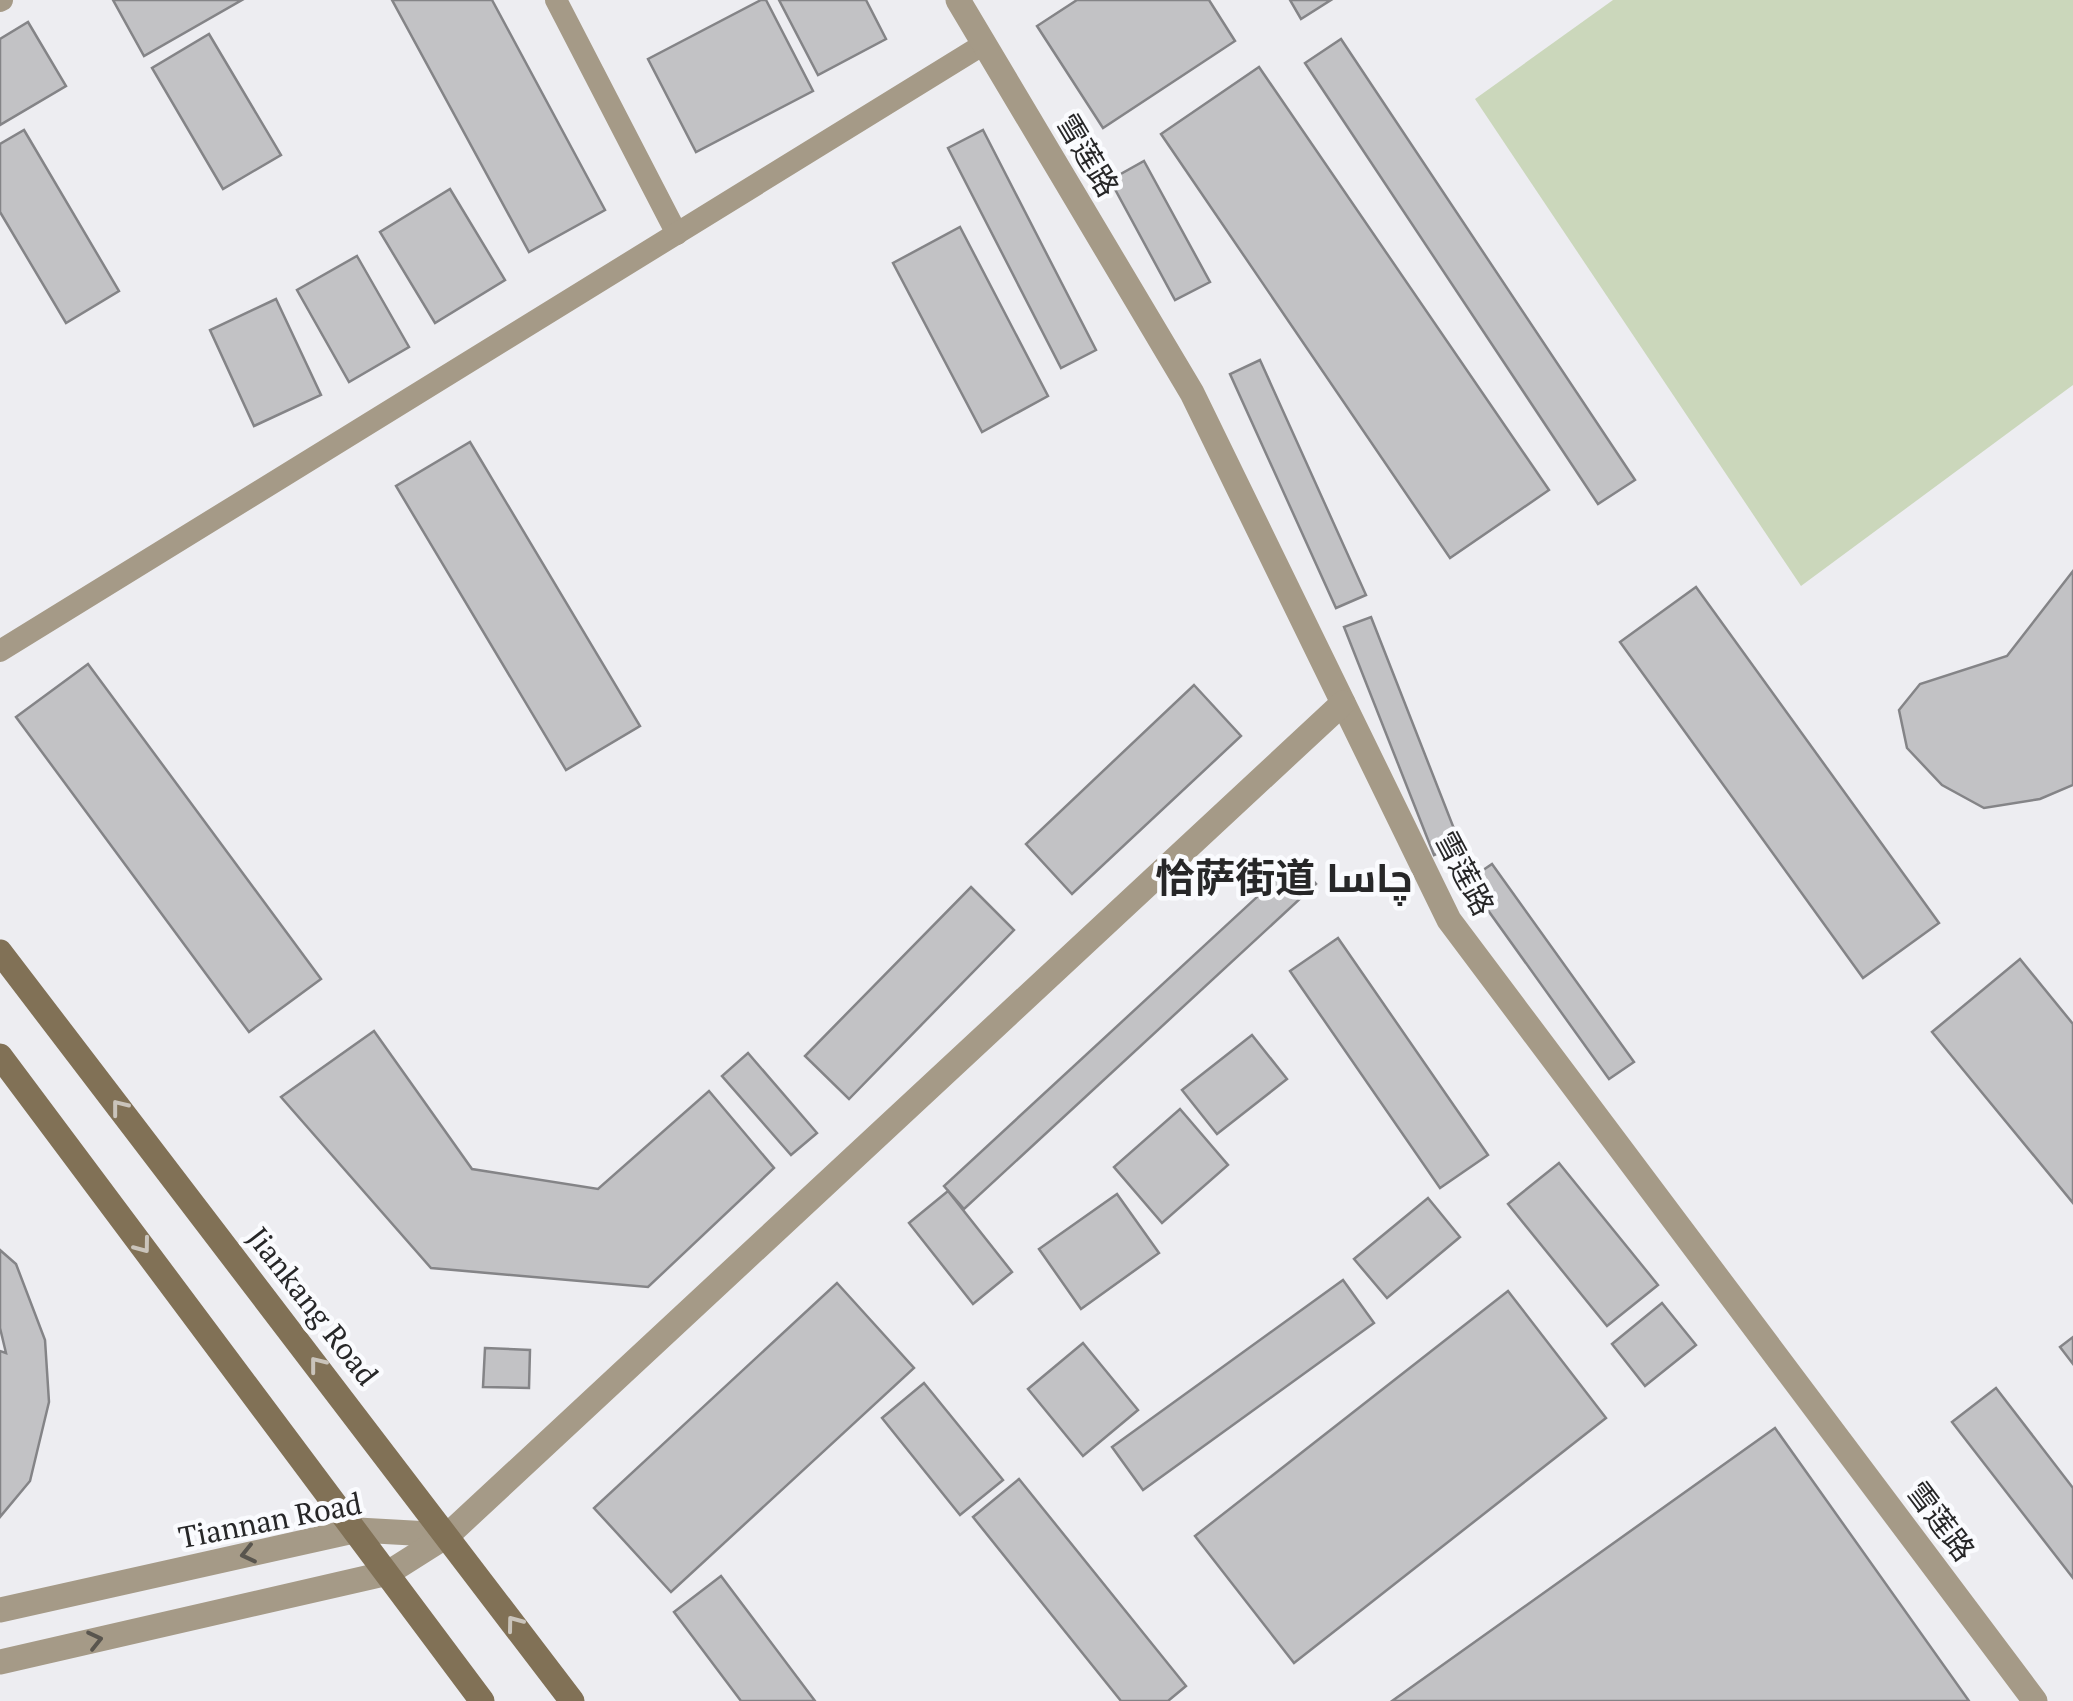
<svg xmlns="http://www.w3.org/2000/svg" width="2073" height="1701" viewBox="0 0 2073 1701" font-family="'PT Serif',Cairo,'Noto Sans SC',serif">
<style>
.green{fill:#cbd7bb}
.building{fill:#c2c2c5;stroke:#848487;stroke-width:2.5}
.lines{fill:none;stroke-linecap:round;stroke-linejoin:round}
.service{stroke:#a59a87;stroke-width:22}
.minor{stroke:#a59a87;stroke-width:25}
.tertiary{stroke:#a59a87;stroke-width:25}
.secondary{stroke:#817156;stroke-width:25}
.oneway{stroke:#cac4bb}
.oneway2{stroke:#59554e}
.labels{text-anchor:middle;dominant-baseline:central;stroke-width:9;stroke-linejoin:round;paint-order:stroke}
.street-label{font-size:30px;fill:#272728;stroke:#fafbfe}
.district-label{font-size:40px;font-weight:bold;fill:#272728;stroke:#fafbfe}
</style>
<rect width="100%" height="100%" fill="#ededf1"/>
<path class="green" d="M1613 0H2073V385L1801 586 1475 99Z"/>
<g class="building">
<path d="M113 0H242L144 56Z"/>
<path d="M392 0H492L605 210 529 252Z"/>
<path d="M761 0H766L813 91 696 152 648 59Z"/>
<path d="M779 0H866L886 39 818 75Z"/>
<path d="M1077 0H1209L1235 41 1103 128 1037 26Z"/>
<path d="M1290 0H1331L1301 19Z"/>
<path d="M28 22 66 86 0 125V39Z"/>
<path d="M209 34 281 155 223 189 152 68Z"/>
<path d="M1341 39 1635 480 1598 504 1305 63Z"/>
<path d="M1259 67 1549 490 1450 558 1161 134Z"/>
<path d="M24 130 119 291 66 323 0 212V144Z"/>
<path d="M983 130 1096 350 1061 368 948 148Z"/>
<path d="M1144 161 1210 282 1175 300 1110 180Z"/>
<path d="M450 189 505 280 435 323 380 232Z"/>
<path d="M960 227 1048 396 982 432 893 263Z"/>
<path d="M357 256 409 347 349 382 297 290Z"/>
<path d="M276 299 321 395 254 426 210 330Z"/>
<path d="M1260 360 1366 595 1336 608 1230 374Z"/>
<path d="M470 442 640 726 566 770 396 486Z"/>
<path d="M2073 571V785L2040 799 1984 808 1942 785 1907 748 1899 710 1920 684 2007 656Z"/>
<path d="M1696 587 1939 923 1863 978 1620 642Z"/>
<path d="M1371 617 1460 844 1434 855 1344 627Z"/>
<path d="M88 664 321 979 249 1032 16 717Z"/>
<path d="M1194 685 1241 736 1072 894 1026 844Z"/>
<path d="M1296 861 1316 884 964 1209 944 1186Z"/>
<path d="M1492 864 1634 1062 1609 1079 1467 881Z"/>
<path d="M971 887 1014 930 849 1099 805 1056Z"/>
<path d="M1338 938 1488 1155 1440 1188 1290 971Z"/>
<path d="M2020 959 2073 1024V1203L1932 1032Z"/>
<path d="M374 1031 472 1169 598 1189 709 1091 774 1168 648 1287 431 1268 281 1097Z"/>
<path d="M1252 1035 1287 1079 1217 1134 1182 1090Z"/>
<path d="M748 1053 817 1133 791 1155 722 1076Z"/>
<path d="M1180 1109 1228 1165 1162 1223 1114 1167Z"/>
<path d="M1559 1163 1658 1285 1607 1326 1508 1204Z"/>
<path d="M948 1191 1012 1272 973 1304 909 1223Z"/>
<path d="M1117 1194 1159 1253 1081 1309 1039 1249Z"/>
<path d="M1428 1198 1460 1237 1387 1298 1354 1259Z"/>
<path d="M0 1250 16 1264 45 1340 49 1402 30 1481 0 1517V1351L6 1353 0 1328Z"/>
<path d="M1343 1280 1374 1323 1143 1490 1112 1447Z"/>
<path d="M837 1283 914 1368 671 1592 594 1508Z"/>
<path d="M1508 1291 1606 1418 1294 1663 1195 1536Z"/>
<path d="M1662 1303 1696 1345 1645 1386 1612 1344Z"/>
<path d="M2073 1337V1364L2060 1347Z"/>
<path d="M1083 1343 1138 1410 1083 1456 1028 1389Z"/>
<path d="M485 1348 530 1350 529 1388 483 1387Z"/>
<path d="M924 1383 1003 1480 960 1515 882 1418Z"/>
<path d="M1996 1388 2073 1488V1578L1952 1422Z"/>
<path d="M1775 1428 1969 1701H1392Z"/>
<path d="M1019 1479 1186 1686 1168 1701H1121L973 1517Z"/>
<path d="M721 1576 815 1701H741L674 1612Z"/>
</g>
<g class="lines">
<g class="service">
<path d="M556 0 677 234"/>
<path d="M0 1 2 0"/>
<path d="M0 651 984 44"/>
</g>
<g class="minor">
<path d="M958 0 1192 393 1449 920 2035 1701"/>
<path d="M448 1535 1343 703"/>
</g>
<g class="tertiary">
<path d="M0 1610 358 1530 448 1535"/>
<path d="M0 1662 388 1573 448 1535"/>
</g>
<g class="secondary">
<path d="M0 952 572 1701"/>
<path d="M0 1056 482 1701"/>
</g>
</g>
<defs><path id="oneway-chevron" d="M-2-3.5L2.5 0L-2 3.5" fill="none" stroke-width="1.6" stroke-linecap="round" stroke-linejoin="round" transform="scale(2.5)"/></defs>
<g class="oneway">
<use href="#oneway-chevron" transform="translate(119 1107) rotate(-128)"/>
<use href="#oneway-chevron" transform="translate(143 1246) rotate(53)"/>
<use href="#oneway-chevron" transform="translate(317 1364) rotate(-128)"/>
<use href="#oneway-chevron" transform="translate(514 1623) rotate(-127)"/>
</g>
<g class="oneway2">
<use href="#oneway-chevron" transform="translate(248 1554) rotate(167)"/>
<use href="#oneway-chevron" transform="translate(95 1640) rotate(-13)"/>
</g>
<g class="labels">
<g class="street-label">
<text transform="translate(1088 155) rotate(59)">雪莲路</text>
<text transform="translate(1465 873) rotate(62)">雪莲路</text>
<text transform="translate(313 1306) rotate(52)">Jiankang Road</text>
<text transform="translate(270 1520) rotate(-11)">Tiannan Road</text>
<text transform="translate(1941 1521) rotate(53)">雪莲路</text>
</g>
<g class="district-label">
<text x="1284" y="876">恰萨街道 چاسا</text>
</g>
</g>
</svg>
